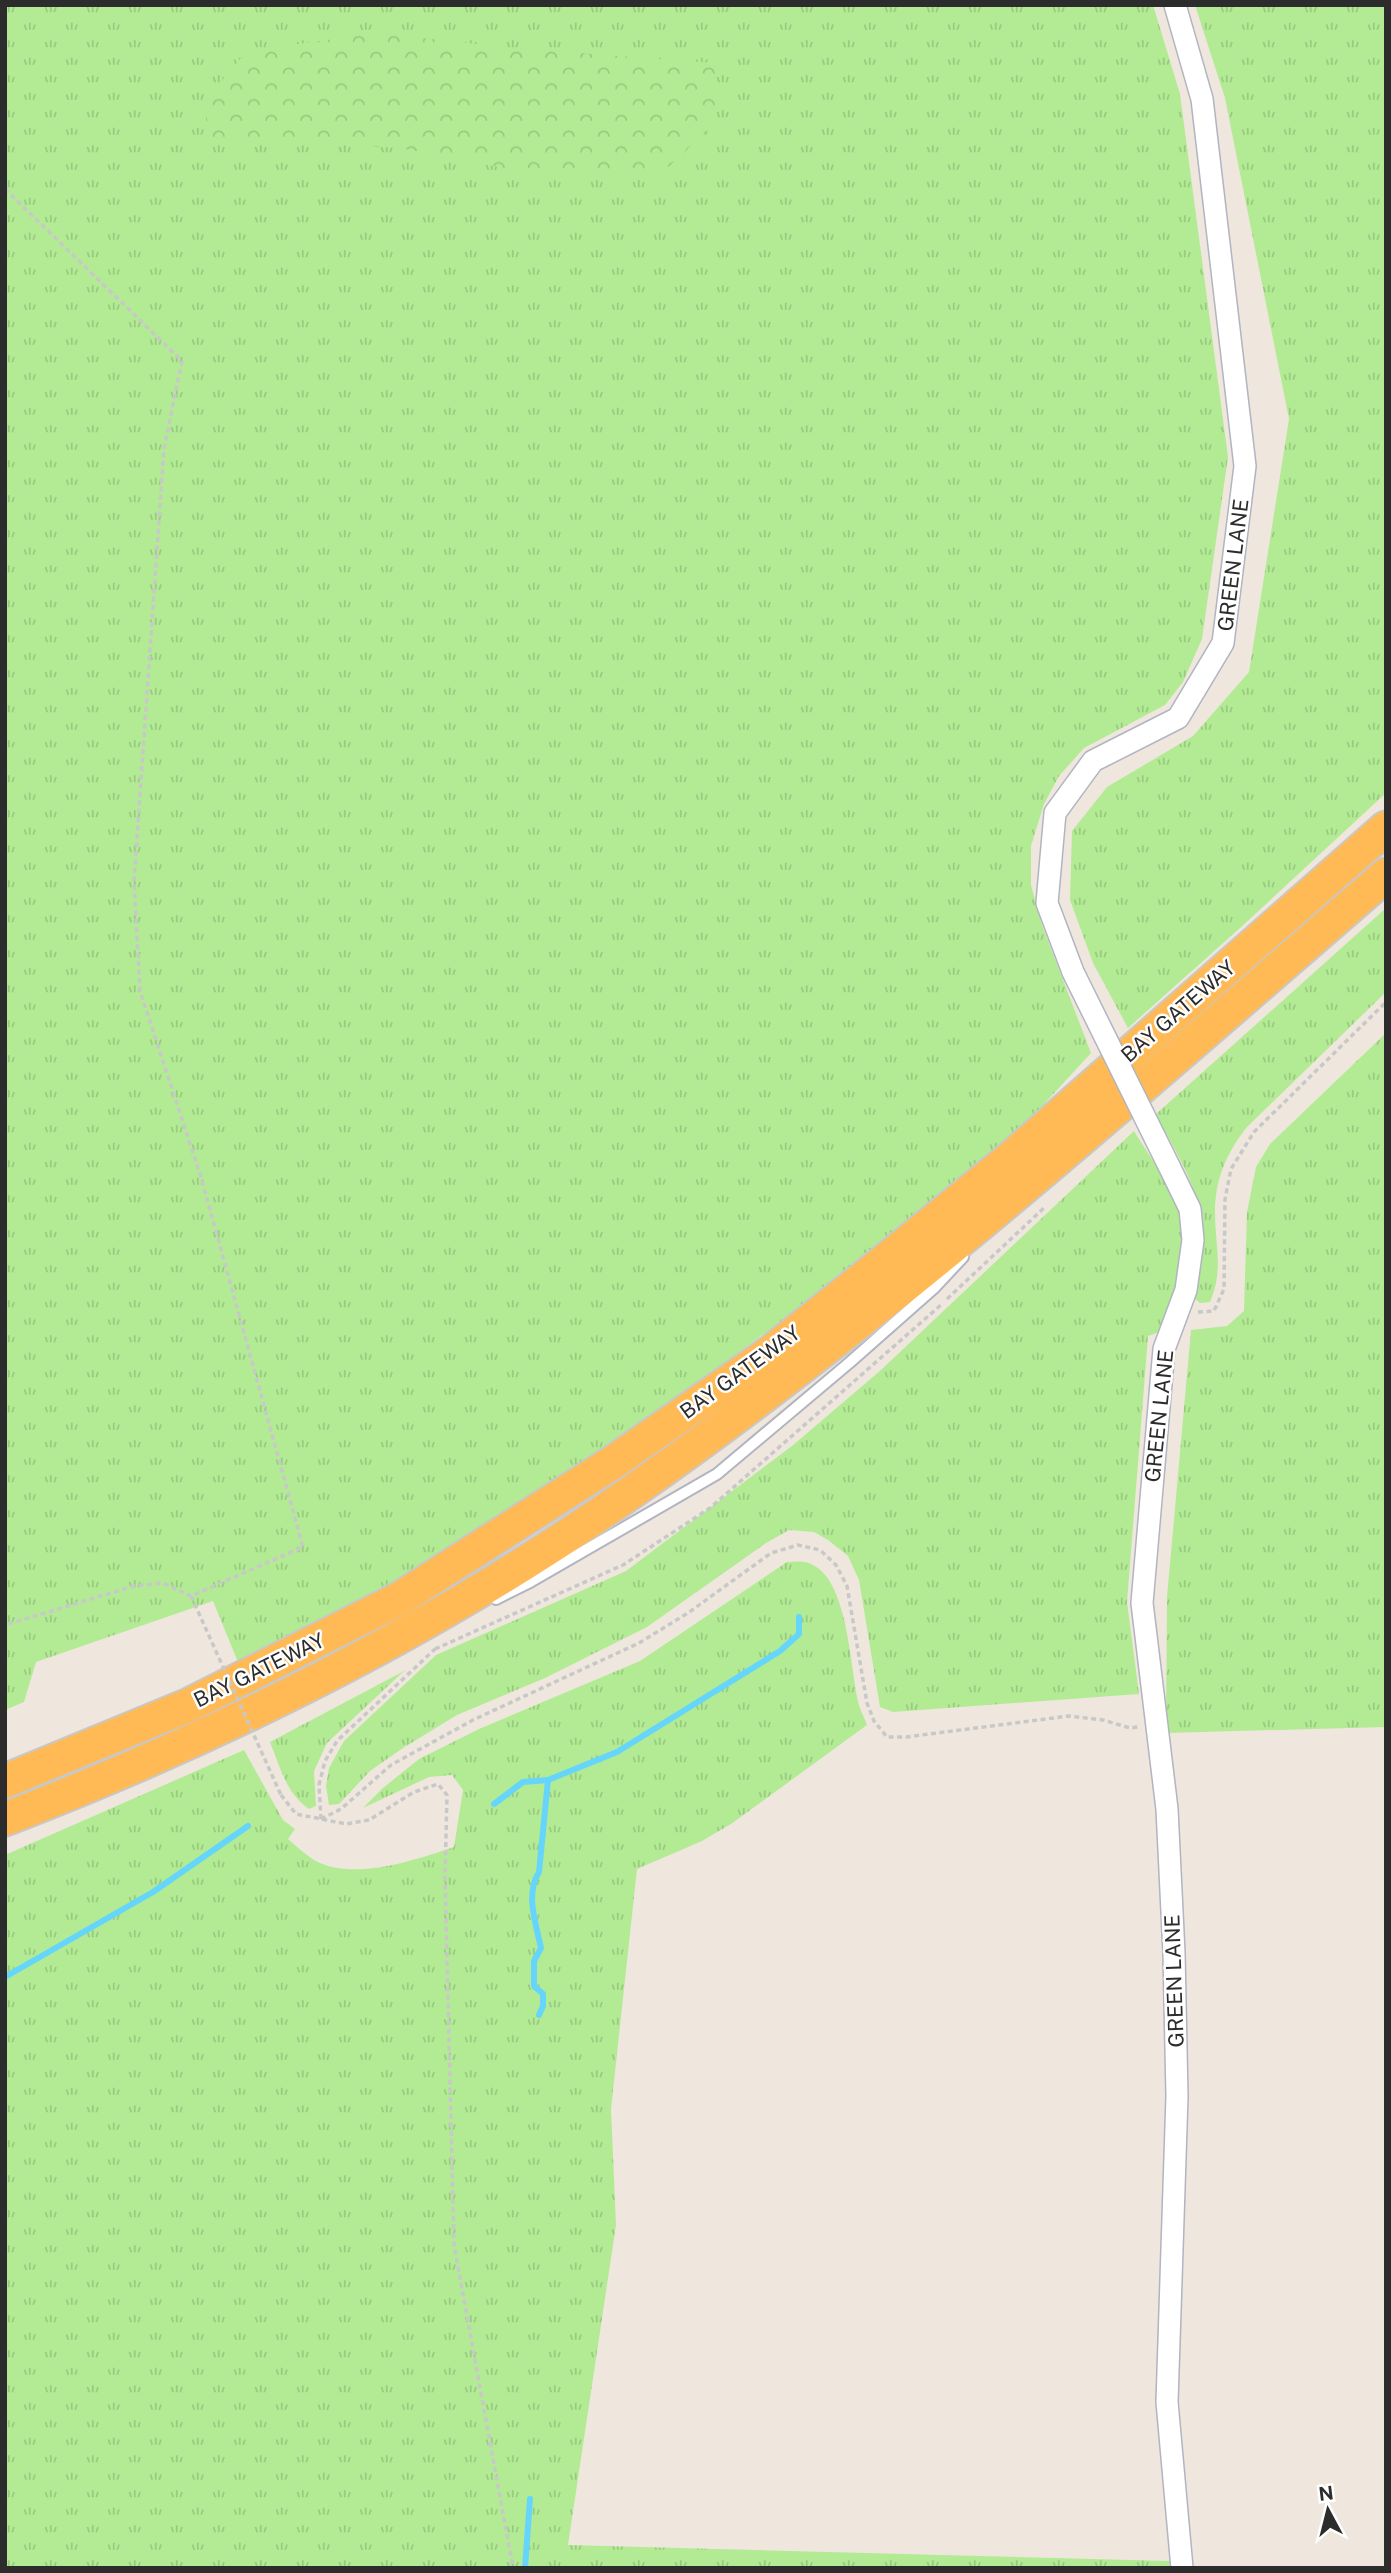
<svg xmlns="http://www.w3.org/2000/svg" width="1391" height="2573" viewBox="0 0 1391 2573" font-family="'Public Sans',sans-serif">
<style>
.grass{fill:url(#grass-tufts)}
.forest{fill:url(#forest-crowns)}
.lines{fill:none;stroke-linecap:round;stroke-linejoin:round}
.stream{stroke:#65d5fc;stroke-width:6}
.service-casing{stroke:#b1b4c1;stroke-width:14}
.minor-casing{stroke:#b1b4c1;stroke-width:24}
.trunk-casing{stroke:#c8c8c8;stroke-width:37}
.path{stroke:#c8c8c8;stroke-width:3.5;stroke-dasharray:5 3.5;stroke-linecap:butt}
.service{stroke:#fff;stroke-width:10}
.minor{stroke:#fff;stroke-width:21}
.trunk{stroke:#ffba55;stroke-width:33}
.minor-bridge-casing{stroke:#b1b4c1;stroke-width:24;stroke-linecap:butt}
.path-bridge{stroke:#c8c8c8;stroke-width:3.5;stroke-dasharray:5 3.5;stroke-linecap:butt}
.minor-bridge{stroke:#fff;stroke-width:21}
.labels{text-anchor:middle;dominant-baseline:central;stroke-width:5;stroke-linejoin:round;paint-order:stroke}
.street-label{font-size:21px;fill:#2c2c2c;stroke:#fff}
</style>
<defs>
<pattern id="grass-tufts" width="24" height="20" patternUnits="userSpaceOnUse" patternTransform="scale(1.75)"><rect width="24" height="20" fill="#b2eb94"/><path d="M3 7l-1-3M5 7V3M7 7l1-3M15 17l-1-3M17 17v-4M19 17l1-3" fill="none" stroke="#99ca80"/></pattern>
<pattern id="forest-crowns" width="20" height="18" patternUnits="userSpaceOnUse" patternTransform="scale(1.75)"><rect width="20" height="18" fill="#b2eb94"/><path d="M2 6a3 3 0 1 1 6 0M12 15a3 3 0 1 1 6 0" fill="none" stroke="#99ca80"/></pattern>
</defs>
<rect width="100%" height="100%" fill="#efe7dd"/>
<g class="grass">
<path d="M5 5H1153L1180 94 1228 457 1202 639 1183 682 1165 705 1084 748 1059 776 1044 804 1031 846V885L1042 925 1091 1053 1022 1128 847 1275 751 1343 672 1403 588 1461 355 1609 240 1667 213 1601 36 1662 24 1702 5 1710Z"/>
<path d="M1195 5H1386V793L1240 928 1128 1028 1093 963 1070 900 1072 831 1107 787 1193 736 1249 672 1289 419 1225 98Z"/>
<path d="M1386 908V992L1247 1127C1227 1152 1215 1179 1215 1212 1215 1246 1224 1269 1210 1302L1200 1303 1194 1298C1198 1274 1205 1248 1202 1223 1198 1185 1173 1148 1156 1114Z"/>
<path d="M1386 1033V1727L1166 1733 1167 1597 1191 1330 1227 1326 1244 1311 1247 1212 1256 1167 1270 1144Z"/>
<path d="M1134 1131C1151 1159 1186 1205 1186 1237 1186 1270 1175 1301 1162 1331L1148 1336 1127 1602 1139 1694 893 1712 880 1707 859 1580 848 1556 828 1540 814 1532 789 1530 766 1543 647 1627 545 1678 457 1715 403 1748 370 1771 339 1804 329 1805 326 1786 329 1768 344 1741 436 1655 626 1571 792 1446 881 1370Z"/>
<path d="M787 1562C796 1562 805 1560 813 1565 849 1583 850 1670 859 1705 861 1712 865 1719 867 1725L731 1824 702 1841 637 1869 611 2109 616 2225 568 2545 1170 2561V2568H5V1855L244 1750 283 1820 295 1829 288 1839C296 1846 305 1854 314 1860 352 1882 415 1860 454 1847L463 1790 452 1775 429 1777 363 1808 383 1788 419 1759 479 1729 640 1661Z"/>
<path d="M404 1671 327 1743 314 1771 316 1806 309 1809C286 1793 280 1767 270 1742Z"/>
</g>
<path class="forest" d="M376 33 523 49 715 63V123L663 172 545 176 400 148 207 138 205 100 247 51Z"/>
<g class="lines">
<g class="stream">
<path d="M494 1804 523 1782 548 1780"/>
<path d="M5 1977 153 1892 248 1826"/>
<path d="M539 2015 543 2006V1994L534 1986V1961L541 1948C536 1924 525 1894 539 1872L548 1780 617 1752 780 1651 799 1634V1617"/>
<path d="M525 2568 530 2499"/>
</g>
<g class="service-casing">
<path id="service" d="M496 1599 530 1582 717 1474 849 1363 934 1288 963 1257"/>
</g>
<g class="minor-casing">
<g id="minor">
<path d="M1073 972 1047 903 1055 813 1093 761 1178 718 1223 643 1245 466 1202 99 1175 5"/>
<path d="M1169 1166 1190 1209 1193 1240 1186 1290 1164 1349 1142 1603 1167 1809 1174 1953 1177 2096 1167 2402 1182 2568"/>
</g>
</g>
<g class="trunk-casing">
<g id="trunk">
<path d="M5 1781 189 1705 399 1599 615 1461 771 1352 886 1260 1012 1157 1386 828"/>
<path d="M5 1819C226 1734 440 1627 633 1491 899 1305 1141 1087 1386 875"/>
</g>
</g>
<g class="path">
<path d="M5 189 182 361 164 449 134 881 140 991 201 1177 303 1547 191 1596 163 1583 134 1586 5 1625"/>
<path d="M947 1299 1046 1206"/>
<path d="M1198 1312 1214 1311 1224 1289 1225 1199 1231 1169 1254 1132 1386 1002"/>
<path d="M435 1649 623 1565 710 1508 942 1304"/>
<path d="M281 1795 296 1814 346 1824 369 1820 414 1792 438 1784 447 1795 445 1876 454 2245 513 2568"/>
<path d="M321 1819 341 1809 391 1765 473 1720 639 1643 688 1613 771 1553 798 1545 820 1550 836 1565 847 1586 867 1703 874 1721 887 1737H906L1069 1716 1103 1720 1130 1728 1138 1727"/>
<path d="M321 1819 319 1785 325 1761 337 1741 435 1649"/>
</g>
<use href="#service" class="service"/>
<use href="#minor" class="minor"/>
<use href="#trunk" class="trunk"/>
<g class="minor-bridge-casing">
<path id="minor-bridge" d="M1073 972 1169 1166"/>
</g>
<path class="path-bridge" d="M191 1596 281 1795"/>
<use href="#minor-bridge" class="minor-bridge"/>
</g>
<g class="labels">
<g class="street-label">
<text transform="translate(1233 565) rotate(-83)">GREEN LANE</text>
<text transform="translate(1178 1011) rotate(-41)">BAY GATEWAY</text>
<text transform="translate(740 1372) rotate(-36)">BAY GATEWAY</text>
<text transform="translate(1159 1416) rotate(-84)">GREEN LANE</text>
<text transform="translate(259 1670) rotate(-26)">BAY GATEWAY</text>
<text transform="translate(1174 1981) rotate(-92)">GREEN LANE</text>
</g>
</g>
<rect width="1391" height="2573" fill="none" stroke="#2c2c2c" stroke-width="14"/>
<g transform="translate(1328 2510) rotate(353)" stroke="#ffffff" stroke-width="5" paint-order="stroke">
<path d="M0-5L12 26L0 18L-12 26Z" fill="#2c2c2c"/>
<text y="-10" font-size="19" font-weight="bold" text-anchor="middle" fill="#2c2c2c">N</text>
</g>
</svg>
